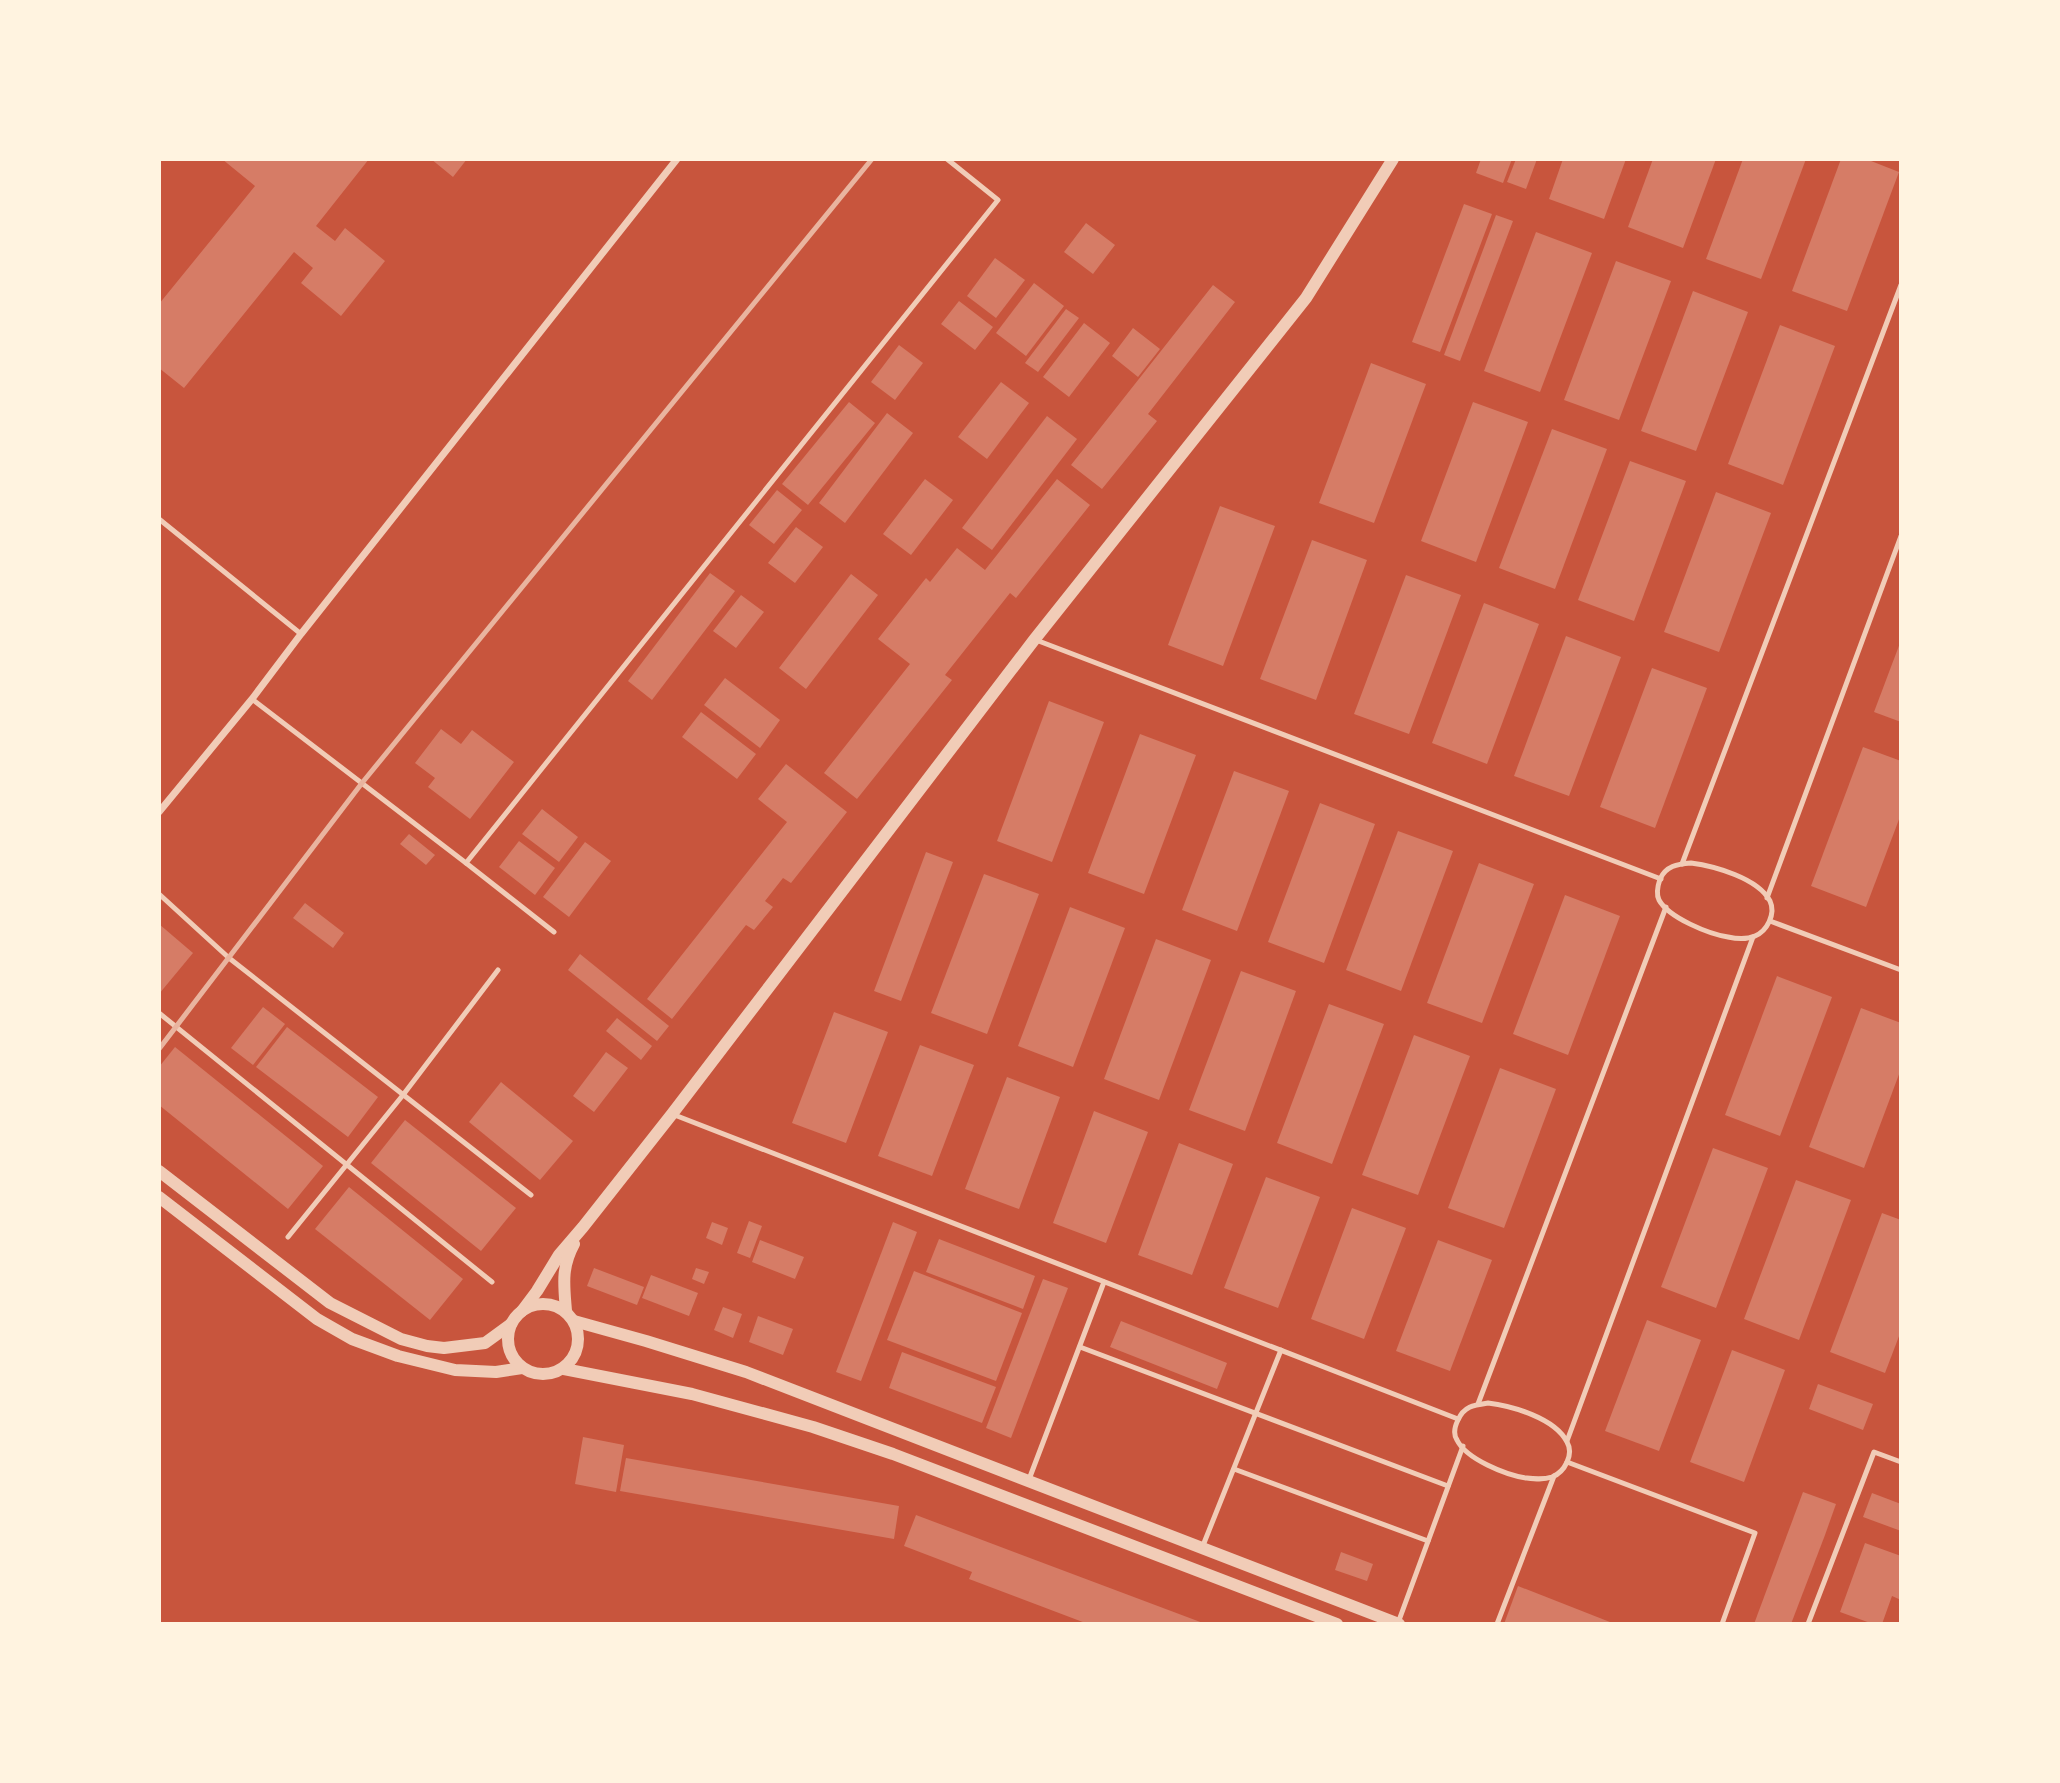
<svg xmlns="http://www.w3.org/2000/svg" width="2060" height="1783" viewBox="0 0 2060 1783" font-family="Roboto,sans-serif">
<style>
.building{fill:#d67c66}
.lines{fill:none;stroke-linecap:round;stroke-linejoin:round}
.service{stroke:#f1ccb7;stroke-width:5}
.minor{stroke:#f1ccb7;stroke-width:7}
.tertiary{stroke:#f1ccb7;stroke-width:12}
.rail{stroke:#e9b49f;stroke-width:5}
</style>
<rect width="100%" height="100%" fill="#c8553d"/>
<g class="building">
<path d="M222 159H369L316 226 335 241 345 228 385 261 341 316 301 283 313 268 294 252 184 388 159 368V304L255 186Z"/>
<path d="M431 159H467L453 177Z"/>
<path d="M1481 159H1512L1503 183 1476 173Z"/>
<path d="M1516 159H1537L1526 189 1507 182Z"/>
<path d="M1563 159H1626L1604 219 1549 199Z"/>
<path d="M1653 159H1716L1683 248 1628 227Z"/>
<path d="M1743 159H1806L1761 279 1706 259Z"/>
<path d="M1841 159H1866L1899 172 1847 311 1792 291Z"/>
<path d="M1464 204 1492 214 1440 352 1412 342Z"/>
<path d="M1496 215 1513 221 1460 361 1444 355Z"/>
<path d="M1086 223 1115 245 1093 274 1064 252Z"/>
<path d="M1536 232 1592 253 1540 392 1484 371Z"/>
<path d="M995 258 1025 280 996 318 967 296Z"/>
<path d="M1616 261 1671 281 1619 420 1564 400Z"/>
<path d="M1034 283 1064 306 1026 356 996 333Z"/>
<path d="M1213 285 1235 302 1148 414 1157 421 1102 489 1071 465Z"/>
<path d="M1693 291 1748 312 1696 451 1641 431Z"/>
<path d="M959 301 993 327 975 350 941 324Z"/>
<path d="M1066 309 1079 318 1038 372 1025 363Z"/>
<path d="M1084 323 1110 343 1069 397 1043 377Z"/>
<path d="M1780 325 1835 346 1783 485 1728 464Z"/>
<path d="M1133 328 1160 349 1138 377 1112 356Z"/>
<path d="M899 345 923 363 895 400 871 382Z"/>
<path d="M1371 363 1426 384 1374 523 1319 503Z"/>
<path d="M1001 382 1029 403 987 459 958 437Z"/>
<path d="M849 402 875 423 808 505 782 484Z"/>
<path d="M1473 402 1528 422 1476 562 1421 541Z"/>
<path d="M887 413 913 433 845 523 819 503Z"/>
<path d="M1047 416 1077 439 992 550 962 528Z"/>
<path d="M1552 429 1607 449 1555 589 1499 568Z"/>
<path d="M1630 461 1686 481 1634 621 1578 600Z"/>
<path d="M925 479 953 500 911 555 883 534Z"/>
<path d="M1057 479 1090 505 1016 598 1010 593 945 675 952 680 857 799 824 773 910 664 878 639 926 578 930 582 957 548 985 570Z"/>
<path d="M777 490 802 510 774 544 749 525Z"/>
<path d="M1716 492 1771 513 1719 652 1664 632Z"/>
<path d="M1220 506 1275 526 1223 666 1168 645Z"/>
<path d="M796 527 823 547 795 583 768 563Z"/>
<path d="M1312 540 1367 560 1316 700 1260 679Z"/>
<path d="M710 573 735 591 652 700 628 681Z"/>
<path d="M851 574 878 595 806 689 779 668Z"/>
<path d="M1406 575 1461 595 1409 734 1354 714Z"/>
<path d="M741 595 764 612 736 648 713 631Z"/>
<path d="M1484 603 1539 624 1487 764 1432 743Z"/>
<path d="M1566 636 1621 657 1569 796 1514 776Z"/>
<path d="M1900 643H1901V722L1874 712Z"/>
<path d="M1652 668 1707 688 1655 828 1600 807Z"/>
<path d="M725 678 780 720 760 748 704 705Z"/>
<path d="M1049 701 1104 722 1052 862 997 841Z"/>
<path d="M701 712 756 754 737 779 682 737Z"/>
<path d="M441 729 461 744 472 730 514 762 470 819 428 787 435 778 415 763Z"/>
<path d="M1140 734 1196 755 1144 894 1088 873Z"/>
<path d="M1863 747 1901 761V814L1866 907 1811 886Z"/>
<path d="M786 764 847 812 791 883 783 878 765 901 773 907 754 930 746 925 672 1019 647 999 787 822 758 799Z"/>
<path d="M1234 771 1289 791 1237 931 1182 910Z"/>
<path d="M1320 803 1375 824 1324 963 1268 942Z"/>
<path d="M542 809 578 837 559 862 522 834Z"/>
<path d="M1398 831 1453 851 1401 991 1346 970Z"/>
<path d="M409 834 435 855 426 865 400 844Z"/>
<path d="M519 841 555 868 535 895 499 867Z"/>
<path d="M585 842 611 861 569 917 543 897Z"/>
<path d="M926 852 953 862 901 1001 874 991Z"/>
<path d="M1479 863 1534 884 1482 1023 1427 1003Z"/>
<path d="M984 874 1039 894 987 1034 931 1013Z"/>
<path d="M1565 895 1620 916 1568 1055 1513 1034Z"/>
<path d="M305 903 344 933 333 948 293 918Z"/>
<path d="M1070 907 1125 928 1073 1067 1018 1046Z"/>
<path d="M159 924 193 953 159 994Z"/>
<path d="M1156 939 1211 960 1159 1100 1104 1079Z"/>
<path d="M580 954 669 1026 657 1041 568 970Z"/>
<path d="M1241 971 1296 991 1245 1131 1189 1110Z"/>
<path d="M1777 976 1832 997 1780 1136 1725 1115Z"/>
<path d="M1329 1004 1384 1024 1332 1164 1277 1143Z"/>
<path d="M263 1007 285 1024 253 1065 231 1048Z"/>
<path d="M1861 1008 1901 1023V1069L1864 1168 1809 1147Z"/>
<path d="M834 1012 888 1032 846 1143 792 1123Z"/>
<path d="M617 1018 652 1046 641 1060 606 1031Z"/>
<path d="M287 1027 378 1097 348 1137 256 1067Z"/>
<path d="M1414 1035 1470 1056 1418 1195 1362 1175Z"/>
<path d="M920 1045 974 1065 932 1176 878 1156Z"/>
<path d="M175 1047 323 1166 288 1209 159 1105V1067Z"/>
<path d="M606 1052 628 1068 594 1112 573 1096Z"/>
<path d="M1500 1068 1556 1089 1504 1228 1448 1208Z"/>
<path d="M1007 1077 1060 1097 1019 1209 965 1189Z"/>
<path d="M501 1082 573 1141 540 1180 469 1122Z"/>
<path d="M1094 1111 1148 1132 1106 1243 1053 1223Z"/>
<path d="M405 1120 516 1208 481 1251 371 1163Z"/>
<path d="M1179 1143 1233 1164 1192 1275 1138 1255Z"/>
<path d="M1713 1148 1768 1168 1716 1308 1661 1287Z"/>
<path d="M1266 1177 1320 1197 1278 1308 1224 1288Z"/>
<path d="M1796 1180 1851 1200 1799 1340 1744 1319Z"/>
<path d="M349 1187 463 1279 430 1320 315 1229Z"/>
<path d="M1352 1208 1406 1228 1364 1339 1311 1319Z"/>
<path d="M1882 1213 1901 1220V1331L1885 1373 1830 1352Z"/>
<path d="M749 1221 762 1226 750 1258 737 1253Z"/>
<path d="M712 1222 728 1228 722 1245 706 1238Z"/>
<path d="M893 1222 917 1232 861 1381 836 1372Z"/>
<path d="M939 1239 1035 1276 1023 1309 926 1272Z"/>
<path d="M760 1240 804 1257 795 1279 752 1262Z"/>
<path d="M1438 1240 1492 1260 1450 1371 1396 1351Z"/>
<path d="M594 1268 644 1287 637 1305 587 1286Z"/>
<path d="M696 1268 709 1272 704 1284 692 1279Z"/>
<path d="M914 1271 1022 1313 996 1381 887 1340Z"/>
<path d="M651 1275 698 1293 689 1316 642 1298Z"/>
<path d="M1043 1279 1068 1288 1011 1438 986 1428Z"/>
<path d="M723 1307 742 1314 733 1338 714 1330Z"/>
<path d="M758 1316 793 1329 783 1355 749 1342Z"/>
<path d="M1647 1320 1701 1340 1659 1451 1605 1431Z"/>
<path d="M1121 1321 1227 1363 1217 1389 1110 1347Z"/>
<path d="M1732 1350 1785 1370 1744 1482 1690 1462Z"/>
<path d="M902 1352 996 1387 982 1423 889 1388Z"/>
<path d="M1818 1384 1873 1404 1863 1430 1809 1409Z"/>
<path d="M583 1437 624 1445 616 1492 575 1484Z"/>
<path d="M626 1458 899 1506 894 1539 620 1491Z"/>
<path d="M1803 1492 1836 1504 1825 1535 1791 1624H1754Z"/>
<path d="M1872 1493 1901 1504V1531L1863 1517Z"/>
<path d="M916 1515 1203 1623 1202 1624H1088L969 1579 972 1572 904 1546Z"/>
<path d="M1865 1543 1901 1556V1600L1892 1596 1882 1624H1873L1840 1612Z"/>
<path d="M1341 1552 1373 1564 1367 1581 1335 1570Z"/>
<path d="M1518 1586 1615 1624H1504Z"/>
</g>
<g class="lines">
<g class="service">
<path d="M159 519 301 634"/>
<path d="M1036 640 1661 879"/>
<path d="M252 699 466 863 554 932"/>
<path d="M466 863 998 200 947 159"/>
<path d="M1691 863C1714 866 1758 878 1770 901 1776 914 1767 931 1755 936 1746 940 1737 939 1728 937 1709 934 1669 918 1659 900 1656 894 1658 885 1660 879 1666 866 1677 864 1691 863Z"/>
<path d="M1682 864 1901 285"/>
<path d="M159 894 229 958 531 1195"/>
<path d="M1767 898 1901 536"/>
<path d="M1770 921 1901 970"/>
<path d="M159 1013 492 1282"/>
<path d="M672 1114 1458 1419"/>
<path d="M288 1237 403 1095 498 970"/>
<path d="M1080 1347 1448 1486"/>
<path d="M1488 1403C1512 1406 1555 1418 1567 1442 1574 1454 1565 1472 1552 1477 1543 1480 1535 1479 1526 1478 1506 1475 1466 1459 1457 1440 1453 1434 1455 1426 1458 1420 1464 1406 1474 1405 1488 1403Z"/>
<path d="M1478 1404 1666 907"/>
<path d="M1567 1441 1753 937"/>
<path d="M1567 1462 1755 1533 1722 1624"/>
<path d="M1234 1469 1428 1541"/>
<path d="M1028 1482 1104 1282"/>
<path d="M1202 1548 1281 1350"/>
<path d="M1398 1623 1463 1446"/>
<path d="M1497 1624 1554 1476"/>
<path d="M1808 1624 1874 1452 1901 1462"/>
</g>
<path class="minor" d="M159 812 252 699 301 634 677 159"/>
<g class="tertiary">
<path d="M159 1171 330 1303 401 1339 427 1346 444 1348 485 1343 511 1324"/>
<path d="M159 1197 317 1319 352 1339 398 1356 455 1370 496 1372 522 1368"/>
<circle cx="543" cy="1339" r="35"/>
<path d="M522 1311 537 1291 559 1255 583 1227 672 1114 1034 640 1306 298 1393 159"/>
<path d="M566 1311C564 1285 561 1268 574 1244"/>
<path d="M574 1321 646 1341 746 1372 1399 1624"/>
<path d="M564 1369 692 1394 813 1427 893 1454 1337 1624"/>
</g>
<path class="rail" d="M159 1049 362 783 872 159"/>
</g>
<rect width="2060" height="1783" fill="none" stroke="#fff3e0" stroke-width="322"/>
</svg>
